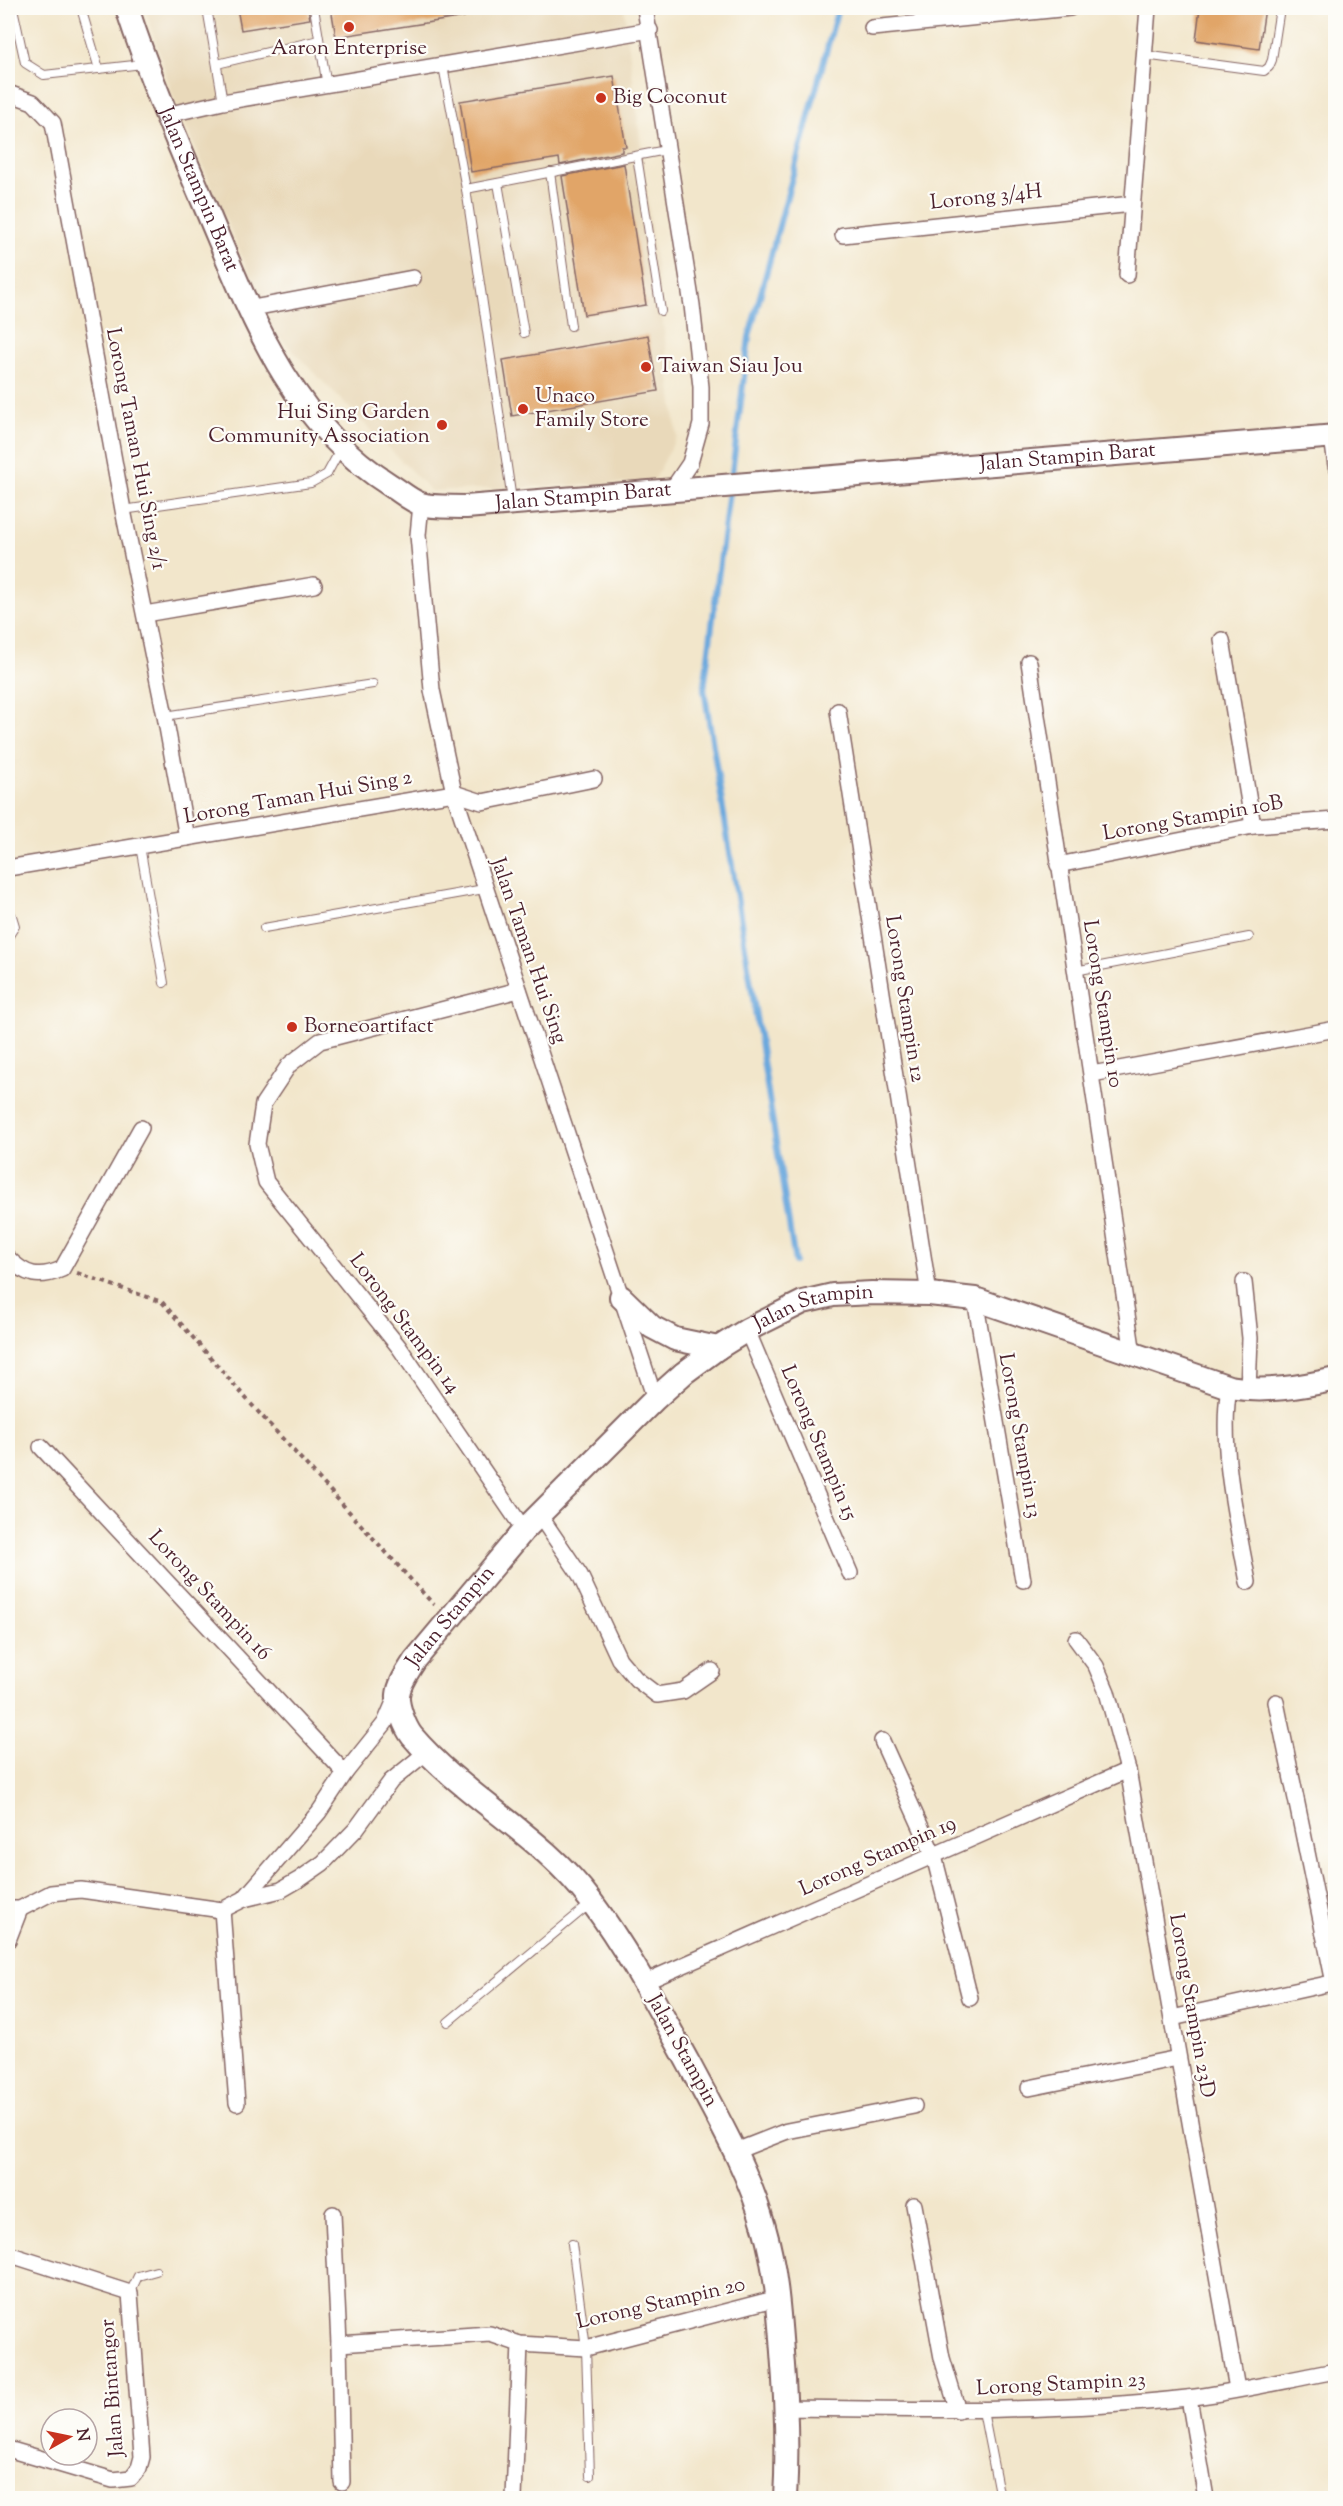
<svg xmlns="http://www.w3.org/2000/svg" width="1343" height="2506" viewBox="0 0 1343 2506" font-family="'Sorts Mill Goudy',serif">
<style>
.built{fill:#e9d9ba}
.lines{fill:none;stroke-linecap:round;stroke-linejoin:round}
.stream{stroke:#6ba8dd;stroke-width:6}
.building{fill:#e1a567}
.lane-casing{stroke:#856563;stroke-width:10}
.street-casing{stroke:#856563;stroke-width:18}
.secondary-casing{stroke:#856563;stroke-width:26}
.path{stroke:#856563;stroke-width:4;stroke-dasharray:4.5 4.5;stroke-linecap:butt}
.lane{stroke:#fff;stroke-width:8}
.street{stroke:#fff;stroke-width:15}
.secondary{stroke:#fff;stroke-width:22}
.poi-dot{fill:#c8321e;stroke:#fdfcf7;stroke-width:2}
.labels{text-anchor:middle;dominant-baseline:central;stroke-width:4.5;stroke-linejoin:round;paint-order:stroke}
.poi-label{font-size:21px;fill:#4a1f2b;stroke:#fdfcf7;text-anchor:start}
.street-label{font-size:21px;fill:#4a1f2b;stroke:#fdfcf7}
</style>
<rect width="100%" height="100%" fill="#fdfcf7"/>
<filter id="ink" filterUnits="userSpaceOnUse"><feTurbulence type="fractalNoise" baseFrequency=".0167" numOctaves="2"/><feDisplacementMap in="SourceGraphic" scale="12" xChannelSelector="R" yChannelSelector="G"/><feConvolveMatrix kernelMatrix="1 2 1 2 8 2 1 2 1" color-interpolation-filters="sRGB"/></filter>
<filter id="wash" filterUnits="userSpaceOnUse"><feTurbulence type="fractalNoise" baseFrequency=".008" numOctaves="4" result="noise"/><feDisplacementMap in="SourceGraphic" scale="24" xChannelSelector="R" yChannelSelector="G"/><feGaussianBlur stdDeviation="1.35" result="paint"/><feColorMatrix in="noise" values="0 0 0 0 0 0 0 0 0 0 0 0 0 0 0 0 0 1.4 0 .05"/><feComposite in="paint" operator="in"/></filter>
<g filter="url(#wash)">
<rect width="100%" height="100%" fill="#f2e6cb"/>
<path class="built" d="M145 8H624L677 436 653 482 431 491 275 333 174 99Z"/>
<g class="lines">
<g class="stream">
<path d="M731 481 749 337 838 8"/>
<path d="M729 491 704 689 795 1262"/>
</g>
</g>
<g id="blocks">
<g class="building">
<path d="M237 8H308L310 19 241 30Z"/>
<path d="M331 8H464V17L336 37Z"/>
<path d="M1200 8H1265L1259 49 1196 40Z"/>
<path d="M614 76 626 147H622V152L560 165 559 158 471 172 460 101Z"/>
<path d="M624 164 646 305 584 315 562 176Z"/>
<path d="M648 335 658 391 512 416 503 360Z"/>
</g>
</g>
</g>
<g filter="url(#ink)">
<use href="#blocks" fill-opacity="0" stroke="#856563" stroke-width="1.5"/>
<g class="lines">
<g class="lane-casing">
<g id="lane">
<path d="M13 8 25 63 44 75 143 64"/>
<path d="M81 8 99 69"/>
<path d="M207 8 223 102"/>
<path d="M314 8 327 86"/>
<path d="M1144 55 1264 71 1269 67 1272 60 1280 8"/>
<path d="M217 64 319 40"/>
<path d="M443 66 466 189 512 500"/>
<path d="M637 156 661 311"/>
<path d="M550 172 571 326"/>
<path d="M498 183 524 333"/>
<path d="M466 189 666 150"/>
<path d="M123 510 311 483 327 474 340 450"/>
<path d="M165 716 373 684"/>
<path d="M140 846 164 983"/>
<path d="M8 912 12 916 15 926 8 937"/>
<path d="M264 928 484 889"/>
<path d="M1075 971 1249 937"/>
<path d="M448 2022 591 1903"/>
<path d="M572 2244 586 2348 590 2476"/>
<path d="M130 2293 138 2276 156 2271"/>
<path d="M983 2411 1000 2498"/>
</g>
</g>
<g class="street-casing">
<g id="street">
<path d="M645 8 692 305 701 387V424L690 463 671 491"/>
<path d="M872 28 1070 8"/>
<path d="M8 93 33 102 53 123 123 510 165 716 187 838"/>
<path d="M166 115 223 102 650 30"/>
<path d="M843 235 1132 204"/>
<path d="M1127 275 1148 8"/>
<path d="M248 309 413 278"/>
<path d="M1332 437 1336 466"/>
<path d="M421 504 418 535 432 690 454 793 655 1399"/>
<path d="M145 614 314 585"/>
<path d="M1222 640 1253 826"/>
<path d="M1029 662 1133 1354"/>
<path d="M838 711 929 1294"/>
<path d="M1058 865 1253 826 1336 820"/>
<path d="M8 868 454 793 482 802 594 779"/>
<path d="M519 990 320 1041 289 1065 263 1104 257 1144 266 1182 399 1347 524 1530"/>
<path d="M1092 1074 1336 1029"/>
<path d="M8 1258C26 1276 39 1279 62 1269L141 1128"/>
<path d="M1244 1282 1250 1338 1248 1390"/>
<path d="M975 1299 1023 1580"/>
<path d="M747 1330 850 1573"/>
<path d="M1229 1387C1219 1448 1237 1521 1248 1582"/>
<path d="M41 1447 345 1773"/>
<path d="M540 1516 580 1575 619 1659 636 1679 657 1695 683 1691 712 1671"/>
<path d="M1076 1639 1096 1666 1107 1692 1128 1770 1237 2389"/>
<path d="M1276 1702 1334 1983"/>
<path d="M882 1741 934 1856 970 1998"/>
<path d="M244 1899 281 1890 300 1879 323 1863 356 1829 391 1781 428 1751"/>
<path d="M8 1909H20L51 1893 81 1890 222 1910 244 1899 319 1812 345 1773 385 1723 397 1695"/>
<path d="M222 1910 237 2103"/>
<path d="M8 1940 20 1909"/>
<path d="M645 1982 1128 1770"/>
<path d="M1172 2018 1336 1982"/>
<path d="M1029 2088 1178 2058"/>
<path d="M736 2151 787 2131 914 2106"/>
<path d="M914 2205 942 2358 958 2411"/>
<path d="M333 2214 339 2344 342 2482"/>
<path d="M8 2254 130 2293 142 2457 139 2468 131 2478 113 2480 8 2449"/>
<path d="M339 2344 490 2334 520 2344 586 2348 778 2298"/>
<path d="M1189 2398 1206 2498"/>
<path d="M786 2408C920 2410 1054 2413 1187 2398 1237 2392 1286 2380 1336 2371"/>
<path d="M514 2498 520 2344"/>
</g>
</g>
<g class="secondary-casing">
<g id="secondary">
<path id="s1" d="M127 8C149 76 177 141 205 206 250 312 288 421 390 485 400 491 411 501 421 504 434 508 453 506 466 507L1336 436"/>
<path d="M621 1297 652 1327 675 1339 718 1348"/>
<path id="s2" d="M785 2498C788 2450 786 2401 782 2352 779 2311 776 2268 764 2227 748 2169 717 2117 689 2064 658 2008 629 1952 591 1901 542 1835 465 1798 412 1736 405 1727 397 1706 398 1695 399 1683 409 1670 415 1660L524 1530 655 1399 684 1373 718 1348 747 1330 803 1302 833 1295 872 1293 929 1294 975 1299 1229 1387C1265 1393 1300 1387 1336 1379"/>
</g>
</g>
<path class="path" d="M77 1273 162 1302 251 1404 434 1605"/>
<use href="#lane" class="lane"/>
<use href="#street" class="street"/>
<use href="#secondary" class="secondary"/>
</g>
</g>
<g class="poi-dot">
<circle cx="349" cy="27" r="6"/>
<circle cx="601" cy="98" r="6"/>
<circle cx="646" cy="367" r="6"/>
<circle cx="523" cy="409" r="6"/>
<circle cx="442" cy="425" r="6"/>
<circle cx="292" cy="1027" r="6"/>
</g>
<g class="labels">
<g class="poi-label">
<text x="349" y="49" text-anchor="middle">Aaron Enterprise</text>
<text x="613" y="98">Big Coconut</text>
<text x="658" y="367">Taiwan Siau Jou</text>
<text x="535" y="397">Unaco<tspan x="535" dy="24">Family Store</tspan></text>
<text x="430" y="413" text-anchor="end">Hui Sing Garden<tspan x="430" dy="24">Community Association</tspan></text>
<text x="304" y="1027">Borneoartifact</text>
</g>
<g class="street-label">
<text stroke="none"><textPath href="#s1" startOffset="195">Jalan Stampin Barat</textPath></text>
<text transform="translate(986 198) rotate(-6)">Lorong 3/4H</text>
<text transform="translate(135 449) rotate(79)">Lorong Taman Hui Sing 2/1</text>
<text stroke="none"><textPath href="#s1" startOffset="1239">Jalan Stampin Barat</textPath></text>
<text stroke="none"><textPath href="#s1" startOffset="753">Jalan Stampin Barat</textPath></text>
<text transform="translate(298 798) rotate(-10)">Lorong Taman Hui Sing 2</text>
<text transform="translate(1193 819) rotate(-10)">Lorong Stampin 10B</text>
<text transform="translate(528 951) rotate(71)">Jalan Taman Hui Sing</text>
<text transform="translate(904 999) rotate(81)">Lorong Stampin 12</text>
<text transform="translate(1102 1004) rotate(81)">Lorong Stampin 10</text>
<text stroke="none"><textPath href="#s2" startOffset="1512">Jalan Stampin</textPath></text>
<text transform="translate(404 1324) rotate(53)">Lorong Stampin 14</text>
<text transform="translate(1019 1436) rotate(80)">Lorong Stampin 13</text>
<text transform="translate(818 1443) rotate(67)">Lorong Stampin 15</text>
<text transform="translate(209 1596) rotate(47)">Lorong Stampin 16</text>
<text stroke="none"><textPath href="#s2" startOffset="1026">Jalan Stampin</textPath></text>
<text transform="translate(878 1857) rotate(-24)">Lorong Stampin 19</text>
<text transform="translate(1191 2006) rotate(80)">Lorong Stampin 23D</text>
<text transform="translate(682 2051) rotate(61)">Jalan Stampin</text>
<text transform="translate(661 2304) rotate(-13)">Lorong Stampin 20</text>
<text transform="translate(1061 2385) rotate(-3)">Lorong Stampin 23</text>
<text transform="translate(113 2388) rotate(-94)">Jalan Bintangor</text>
</g>
</g>
<rect width="1343" height="2506" fill="none" stroke="#fdfcf7" stroke-width="30"/>
<g transform="translate(69 2437) rotate(81)"><circle r="28" fill="#fdfcf7" stroke="#b5a4a5" stroke-width="1.5"/>
<path d="M0-4.5L10 22L0 15L-10 22Z" fill="#c8321e"/>
<text y="-9" font-size="16" font-weight="bold" text-anchor="middle" fill="#4a1f2b">N</text>
</g>
</svg>
